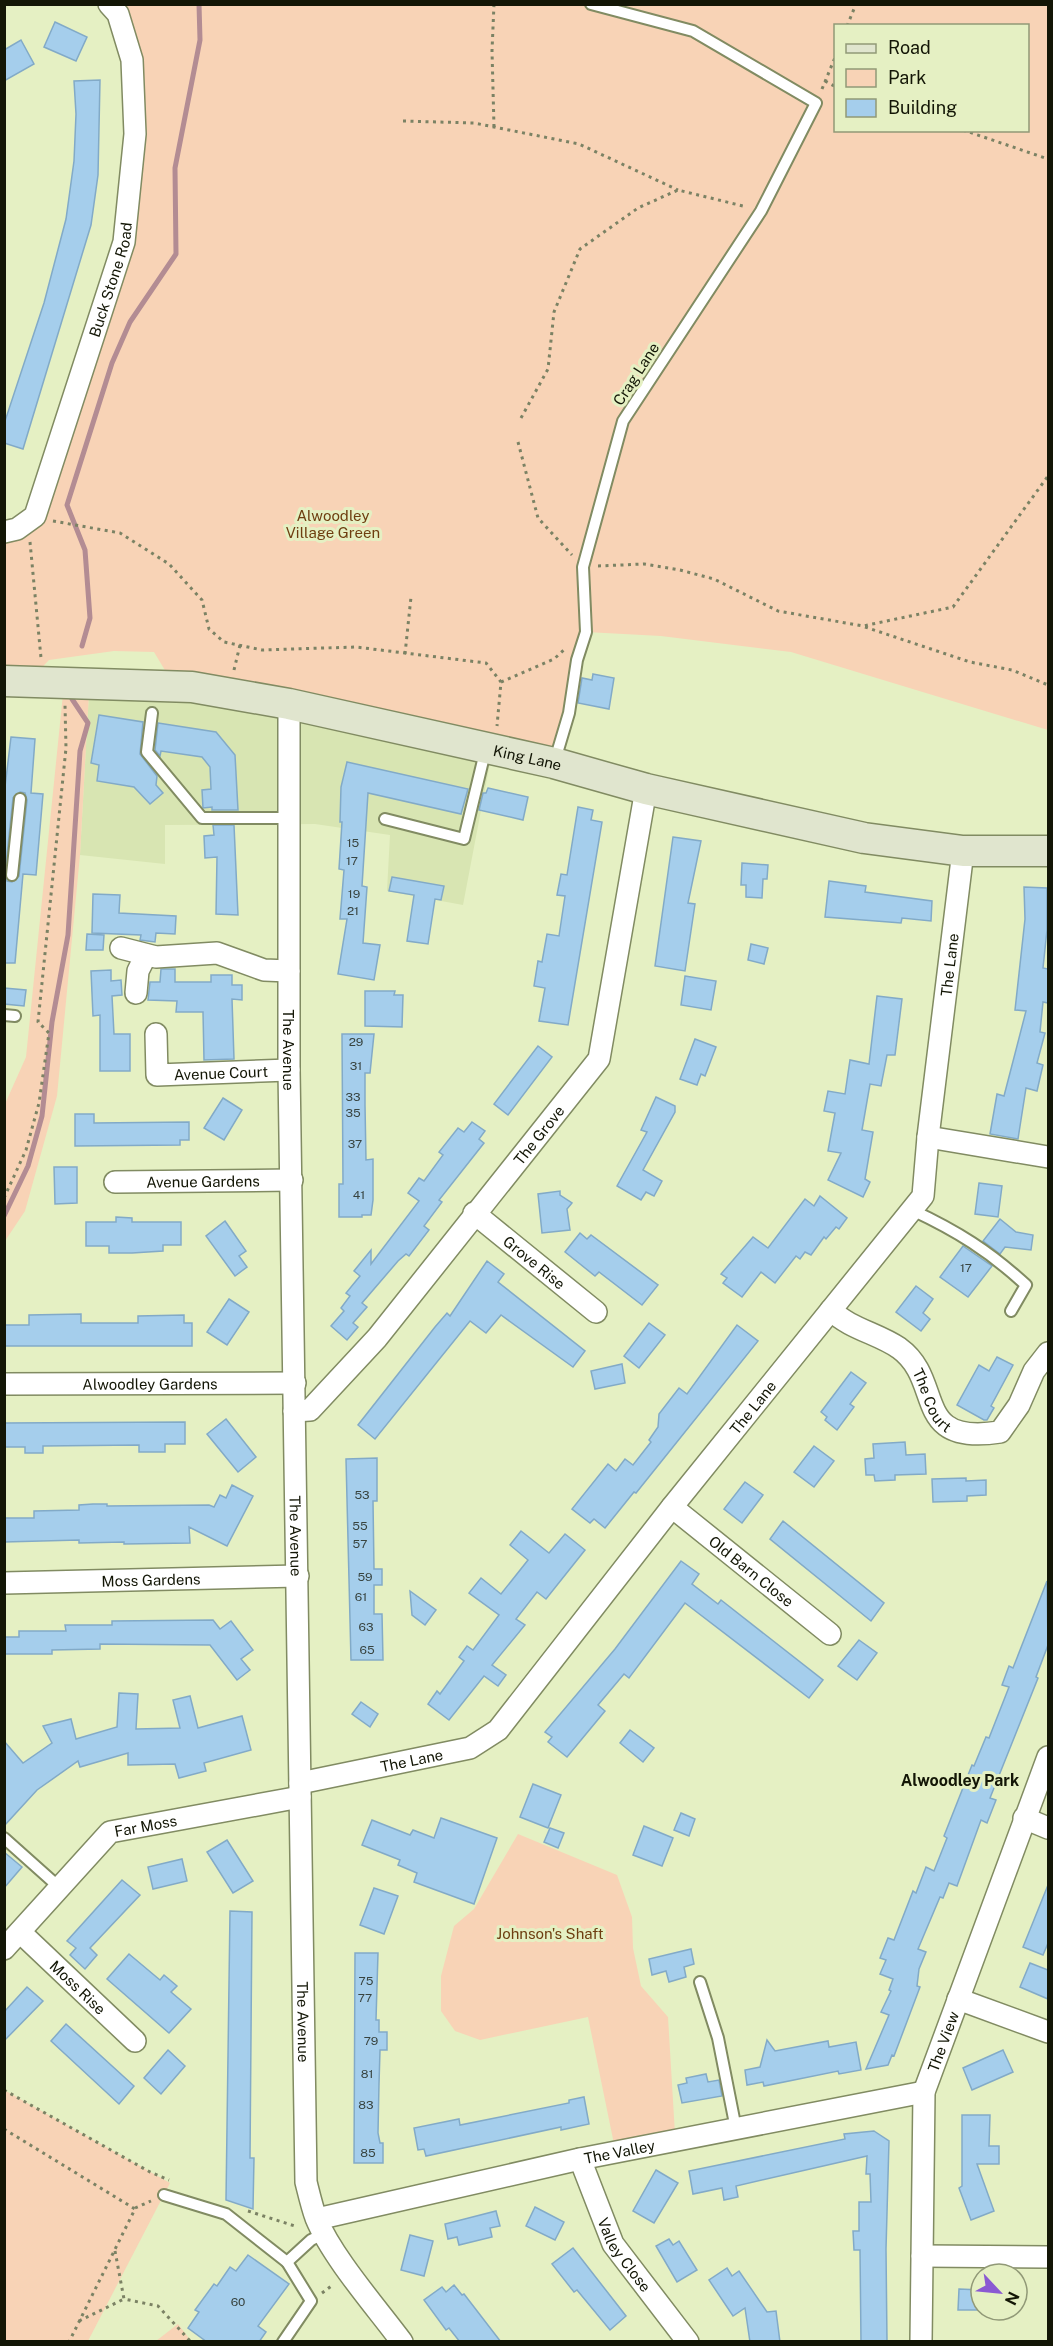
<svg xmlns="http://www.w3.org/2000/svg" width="1053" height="2346" viewBox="0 0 1053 2346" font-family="'Public Sans',sans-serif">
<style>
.built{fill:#d8e5b2}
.green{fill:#f8d3b6;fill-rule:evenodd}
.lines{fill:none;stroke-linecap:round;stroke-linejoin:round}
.stream{stroke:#b38c93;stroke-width:5}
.building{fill:#a5ceec;stroke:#82aac7;stroke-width:1.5;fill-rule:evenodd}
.lane-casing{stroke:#818b62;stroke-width:14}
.street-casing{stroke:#818b62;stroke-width:24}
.secondary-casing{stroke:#818b62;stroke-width:33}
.path{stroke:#7b8264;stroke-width:3;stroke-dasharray:3 4.5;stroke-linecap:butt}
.lane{stroke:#fff;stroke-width:10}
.street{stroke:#fff;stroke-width:21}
.secondary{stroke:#e0e5ce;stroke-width:30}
.labels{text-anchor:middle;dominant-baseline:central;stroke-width:6;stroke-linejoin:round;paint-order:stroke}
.number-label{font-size:12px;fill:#384440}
.street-label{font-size:15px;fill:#131606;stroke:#e5f0c3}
.park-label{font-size:15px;fill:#6e3e10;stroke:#e5f0c3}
.neighbourhood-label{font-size:16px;font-weight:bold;fill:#131606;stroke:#e5f0c3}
</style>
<rect width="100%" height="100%" fill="#e5f0c3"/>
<path class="built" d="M89 693 162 696 255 709 348 733 490 763 463 905 387 891 390 835 315 824 165 825V864L80 855Z"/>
<g class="green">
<path d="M121 5H1048V730L791 652 661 636 586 632 558 764 166 672 154 652 114 651 49 660 29 681H5V532L35 516 124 242 135 134ZM836 26H1028V130H836Z"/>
<path d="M89 693 80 855 57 1096 25 1211 5 1241V1104L26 1057 63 694Z"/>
<path d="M518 1834 617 1875 632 1917 633 1948 641 1986 668 2017 675 2134 614 2144 588 2017 480 2040 455 2031 441 2011V1976L454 1926 474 1909Z"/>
<path d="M4 2090 170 2183 88 2341H5Z"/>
<path d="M178 2324 191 2341H156Z"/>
</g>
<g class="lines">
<g class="stream">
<path d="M82 646 90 618 85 550 67 505 112 363 130 322 176 254 175 168 200 40 199 4"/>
<path d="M4 1216 28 1166 42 1116 52 1022 68 935 80 751 88 723 72 699"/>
</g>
</g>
<g class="building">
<path d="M55 22 87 37 76 61 44 47Z"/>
<path d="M21 40 34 64 4 81V50Z"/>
<path d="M100 80 98 175 91 225 23 449 4 443V424L44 303 66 219 74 161 76 114 74 81Z"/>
<path d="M593 674 614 678 609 709 578 703 582 678 592 680Z"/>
<path d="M99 715 143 722 140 754 157 776 156 785 163 793 150 804 134 787 97 781 99 765 91 763Z"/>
<path d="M158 723 216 732 235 755 238 810H212V807L203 808 202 790 211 789 210 767 202 757 161 751 160 756 155 750Z"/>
<path d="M11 737 35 739 31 793 43 794 36 875 23 874 15 963H4V795ZM20 792 25 793 27 800 19 876 12 882 7 881 5 874 13 798Z"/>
<path d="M347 762 468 789 461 814 368 793 362 886 367 887 363 943 380 945 374 980 338 974 347 919H340L344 870 339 869 342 822H340L341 787Z"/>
<path d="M488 788 528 797 523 820 479 810 483 793H486Z"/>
<path d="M578 807 593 810 591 820 602 822 568 1025 539 1021 545 988 534 986 538 961 542 962 547 934 559 936 565 896 557 895 561 874 567 875Z"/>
<path d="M213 825H234L238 915 216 914 217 857 205 858 204 836 214 835Z"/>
<path d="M673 837 701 841 688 903 695 904 685 971 655 966Z"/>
<path d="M742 863 768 865 767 879H763L762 898 746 897V885H741Z"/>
<path d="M392 877 444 886 441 900 435 899 428 944 407 941 414 895 389 891Z"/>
<path d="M829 881 866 886 865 892 932 901 931 921 902 918 901 923 825 917Z"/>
<path d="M1024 887 1047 888V930L1043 968 1048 969V1003L1043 1002 1040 1032 1045 1033 1037 1063 1043 1065 1037 1091 1026 1088 1018 1139 990 1134 997 1094 1004 1096 1026 1011 1015 1010 1025 919Z"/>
<path d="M93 894 120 895 119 913 176 916 175 934 156 933 155 942 140 940 141 935 92 933Z"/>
<path d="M87 934 104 935 103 950H86Z"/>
<path d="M751 944 768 948 764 964 748 960Z"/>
<path d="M161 969H175V982H211V975H232V985H242V1000L232 999 234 1059 204 1060 203 1012H176L177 1001 148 1000 150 982H160Z"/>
<path d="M111 970V981L121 980 122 995 112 996 114 1034H130V1071H100V1015L93 1016 91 971Z"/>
<path d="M685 976 716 981 711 1010 681 1005Z"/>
<path d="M4 988 26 990 24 1006 4 1004Z"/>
<path d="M365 991H395L394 995H403L402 1027 365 1026Z"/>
<path d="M877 996 902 999 895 1055H887L881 1086 870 1084 862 1130 873 1132 865 1179 870 1182 863 1197 828 1180 841 1153 828 1151 835 1113 824 1111 828 1091 845 1094 850 1060 869 1064Z"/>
<path d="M342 1034H374L370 1073H365V1105L366 1160 373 1159V1200L371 1215H362V1217H339V1184H343Z"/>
<path d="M695 1039 716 1047 705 1076 701 1074 697 1085 680 1079Z"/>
<path d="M538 1046 552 1057 508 1115 494 1104Z"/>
<path d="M656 1097 675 1106V1112L643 1170 662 1181 654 1196 646 1192 641 1200 617 1186 647 1132 641 1130Z"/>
<path d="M223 1098 242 1110 224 1140 204 1128Z"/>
<path d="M75 1114H94V1123L189 1122V1140H180V1145L75 1146Z"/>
<path d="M472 1122 485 1131 479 1139 484 1143 439 1200 442 1202 424 1226 429 1230 409 1256 406 1254 398 1261 362 1303 367 1307 353 1323 358 1327 347 1340 331 1326 344 1311 341 1308 350 1296 346 1293 360 1276 354 1271 371 1250V1264L419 1201 408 1193 419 1178 424 1181 443 1155 439 1152 458 1128 464 1132Z"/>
<path d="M54 1167H77V1203L55 1204Z"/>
<path d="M979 1183 1002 1186 998 1217 975 1214Z"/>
<path d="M560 1191V1195L572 1203 567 1209 570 1230 542 1233 538 1194Z"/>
<path d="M820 1196 847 1218 839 1229 836 1227 826 1239 824 1237 811 1255 805 1252 800 1259 796 1256 775 1283 761 1272 742 1297 723 1283 727 1278 721 1274 753 1237 768 1248 805 1199 814 1206Z"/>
<path d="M116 1217 132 1218V1222H181V1245H163V1251L132 1253H109V1246H86V1222H116Z"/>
<path d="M1000 1219 1016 1232 1033 1235 1031 1250 1005 1247 1000 1254 983 1241Z"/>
<path d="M225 1221 246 1251 239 1256 247 1267 235 1276 206 1236Z"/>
<path d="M580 1233 587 1239 591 1235 658 1285 642 1305 599 1272 595 1276 565 1252Z"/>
<path d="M963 1246 992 1266 968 1297 940 1277Z"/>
<path d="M487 1261 504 1274 498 1282 585 1351 573 1367 501 1315 486 1333 470 1321 375 1439 358 1425 435 1327 447 1313 450 1316Z"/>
<path d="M916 1286 933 1299 923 1313 930 1319 921 1331 896 1312Z"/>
<path d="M229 1299 249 1312 227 1345 207 1332Z"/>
<path d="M81 1314V1323H138V1316L184 1315V1323H192V1346H4V1325H29V1315Z"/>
<path d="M649 1323 665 1335 639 1368 624 1356Z"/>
<path d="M737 1325 758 1341 636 1493 634 1492 605 1528 594 1519 590 1523 572 1509 608 1464 616 1471 625 1459 633 1465 651 1442 649 1440 658 1427 659 1414 679 1388 687 1394Z"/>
<path d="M997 1357 1013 1365 991 1406 994 1408 987 1420H984L957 1405 979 1365 989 1371Z"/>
<path d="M622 1364 625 1383 595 1389 591 1371Z"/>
<path d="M851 1372 866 1383 850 1404 854 1407 837 1430 825 1420 827 1417 821 1412Z"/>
<path d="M226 1419 256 1457 238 1472 207 1434Z"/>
<path d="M185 1422V1444H165V1452H139V1445L43 1446V1453H25V1447H4V1423Z"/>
<path d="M905 1442 906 1455 925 1454 926 1474 895 1475V1480L875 1481 874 1475H866L865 1459 874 1458 873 1444Z"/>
<path d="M814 1446 834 1461 814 1487 794 1472Z"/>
<path d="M377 1458V1501H373L374 1569H382V1585H374V1614H382L383 1660H351L346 1459Z"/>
<path d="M966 1478V1481L986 1480V1495L967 1496V1501L933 1502 932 1479Z"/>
<path d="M745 1482 763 1495 742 1523 724 1509Z"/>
<path d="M232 1485 253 1496 227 1546 189 1527 190 1543 124 1544V1542L79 1543V1540L4 1542V1518H34V1511L79 1510V1505L93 1504H107V1506L209 1505 214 1507 220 1495 226 1498Z"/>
<path d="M783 1521 884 1603 871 1621 770 1539Z"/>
<path d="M521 1531 549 1553 565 1534 585 1550 546 1599 537 1592 516 1619 525 1625 492 1665 506 1675 498 1686 484 1676 449 1720 428 1704 437 1691 440 1694 464 1661 459 1657 467 1646 473 1650 499 1615 469 1593 481 1578 501 1594 528 1560 510 1545Z"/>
<path d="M681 1561 699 1574 692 1584 718 1604 721 1600 823 1680 809 1698 685 1603 629 1678 624 1674 598 1705 605 1711 567 1757 548 1742 552 1737 545 1732 615 1649Z"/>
<path d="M1047 1581 1048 1645 1036 1677 1038 1678 990 1798 996 1800 987 1823 981 1820 957 1886 949 1883 943 1898 940 1897 918 1949 926 1952 919 1969 917 1986 920 1987 894 2056 892 2055 888 2065 866 2069 889 2015 881 2012 891 1991 889 1990 893 1979 880 1974 886 1960 880 1958 888 1938 894 1940 913 1891 916 1893 926 1867 934 1871 947 1838 944 1836 972 1765 974 1766 986 1737 989 1738 1009 1687 1002 1685 1009 1666 1013 1668Z"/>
<path d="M410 1591 436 1610 425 1625 412 1615Z"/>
<path d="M213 1620 220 1629 231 1621 253 1650 241 1659 250 1670 237 1680 210 1645 100 1644V1649L52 1650V1654H4V1637H19V1631H66L65 1625H112V1621Z"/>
<path d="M859 1640 877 1653 857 1680 838 1666Z"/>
<path d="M119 1693 138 1694 136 1729 180 1728 173 1700 190 1696 198 1728 242 1716 251 1750 204 1763 206 1771 179 1778 175 1764 128 1765V1753L80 1767 78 1761 37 1790 4 1826V1741L23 1763 52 1743 43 1726 71 1719 76 1739 117 1727Z"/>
<path d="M361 1702 378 1714 370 1727 352 1714Z"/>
<path d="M630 1730 654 1748 643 1762 620 1743Z"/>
<path d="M533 1784 561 1795 548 1828 520 1817Z"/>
<path d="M681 1813 695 1819 689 1836 674 1830Z"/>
<path d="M441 1818 497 1838 474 1904 414 1882 417 1873 398 1865 400 1860 362 1845 372 1820 410 1835 413 1830 434 1838Z"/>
<path d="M644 1826 673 1838 662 1866 633 1855Z"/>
<path d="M550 1828 564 1833 558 1848 544 1842Z"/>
<path d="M227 1840 253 1881 233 1893 207 1852Z"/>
<path d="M4 1852 22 1867 4 1888Z"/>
<path d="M182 1859 187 1881 153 1889 148 1867Z"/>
<path d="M122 1880 140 1895 90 1948 97 1955 85 1969 70 1955 76 1948 67 1941Z"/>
<path d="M1048 1885V1943L1043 1955 1023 1947Z"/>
<path d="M374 1888 398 1896 384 1934 360 1925Z"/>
<path d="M230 1911 252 1912 250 2158H254L253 2209 226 2200Z"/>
<path d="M691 1949 694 1964 684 1967 686 1977 669 1982 666 1971 652 1975 649 1959Z"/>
<path d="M355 1953H378L376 2020H379V2032H387V2050H380L379 2084 378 2133 380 2143H383V2163H354Z"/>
<path d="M129 1954 160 1980 164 1975 177 1986 171 1992 191 2009 169 2033 107 1979Z"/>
<path d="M1030 1963 1048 1970V1999L1020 1987Z"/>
<path d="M27 1987 43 2001 4 2041V2012Z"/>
<path d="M66 2024 134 2086 119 2104 51 2041Z"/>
<path d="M767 2040 775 2051 828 2041 829 2047 856 2042 861 2070 839 2074 838 2071 764 2086 763 2082 747 2085 745 2070 760 2067Z"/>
<path d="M168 2050 185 2066 161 2094 144 2078Z"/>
<path d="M1003 2050 1013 2072 972 2090 963 2068Z"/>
<path d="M706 2074 708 2082 719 2080 722 2096 682 2103 678 2085 687 2083 686 2078Z"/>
<path d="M584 2097 589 2124 561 2130V2127L426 2156 424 2149 418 2150 414 2128 459 2119 460 2125 569 2103V2100Z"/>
<path d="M962 2115H990L989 2146H999V2164H977L994 2211 971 2220 959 2188 962 2186Z"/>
<path d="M874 2131 889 2141 886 2249 887 2342H861L860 2250H854L853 2231H859V2202H871L870 2174H866L867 2156 736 2186 738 2197 724 2200 722 2188 693 2194 689 2171 845 2139 844 2134Z"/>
<path d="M656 2170 678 2183 654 2223 633 2211Z"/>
<path d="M535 2207 564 2222 555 2240 526 2226Z"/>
<path d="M496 2211 500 2226 490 2228 492 2237 459 2245 457 2237 448 2239 445 2224Z"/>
<path d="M410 2235 433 2241 424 2276 401 2270Z"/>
<path d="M669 2239 673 2245 679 2241 697 2270 677 2282 656 2246Z"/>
<path d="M573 2248 626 2316 610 2330 577 2290 574 2292 552 2264Z"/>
<path d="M248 2255 289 2284 258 2326 266 2332 259 2342H207L188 2328 199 2312 195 2310 214 2284 217 2286 230 2267 236 2271Z"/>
<path d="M727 2268 732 2276 739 2271 767 2312 776 2311 780 2342H750L745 2308 733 2316 709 2280Z"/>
<path d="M454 2285 462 2295 464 2294 501 2342H460L449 2328 446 2330 424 2300 442 2287 446 2292Z"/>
<path d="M959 2289 981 2290V2310H958Z"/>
</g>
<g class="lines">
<g class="lane-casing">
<g id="lane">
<path d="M152 713 147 752 202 818H289"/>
<path d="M555 760 569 713 577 660 586 632 583 567 623 421 761 211 816 103 693 31 591 4"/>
<path d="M385 819 464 839 486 748"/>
<path d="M12 875 20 799"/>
<path d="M4 1015 15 1016"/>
<path d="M912 1210C957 1231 989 1251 1026 1285L1011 1311"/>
<path d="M4 1838 60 1888"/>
<path d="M700 1982 718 2038 736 2129"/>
<path d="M164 2195 226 2214 287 2262 311 2240 325 2233"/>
<path d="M283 2342 311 2301 287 2262"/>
</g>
</g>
<g class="street-casing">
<g id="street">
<path id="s1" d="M4 532 17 529 35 516 124 242 135 134 132 60 118 14 109 4"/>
<path id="s2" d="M289 704V1070L306 2182C309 2194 312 2207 316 2218 332 2257 376 2307 402 2342"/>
<path d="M121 948 156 957 217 953 264 970 289 971"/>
<path d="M136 993 138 971 146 955"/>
<path id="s3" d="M156 1034 157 1075 289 1070"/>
<path d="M928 1137 1048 1157"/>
<path id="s4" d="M115 1182 292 1180"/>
<path id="s5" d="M474 1213 596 1312"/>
<path id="s6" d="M831 1310C850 1329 877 1333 899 1348 945 1381 910 1446 1000 1432L1019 1405 1034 1371 1048 1353"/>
<path id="s7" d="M4 1384 295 1383"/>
<path id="s8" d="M294 1411 310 1410 377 1338 599 1059 646 789"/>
<path id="s9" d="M672 1507 830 1634"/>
<path id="s10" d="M4 1583 298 1576"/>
<path id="s11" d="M300 1783 470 1748 498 1730 672 1507 923 1196 928 1137 963 851"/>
<path d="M1024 1818 1048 1828"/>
<path id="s12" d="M20 1932 135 2041"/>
<path id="s13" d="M4 1949 110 1832 300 1797"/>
<path d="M958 1999 1048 2032"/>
<path id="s14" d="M580 2159 613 2244 688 2342"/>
<path id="s15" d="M317 2219 580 2159 924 2092"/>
<path d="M922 2256 1048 2257"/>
<path id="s16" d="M921 2342 924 2092 1048 1757"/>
</g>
</g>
<g class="secondary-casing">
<g id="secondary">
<path id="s17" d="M4 681 192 687 289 704 554 763 646 789 864 838 963 851H1048"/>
</g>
</g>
<g class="path">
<path d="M847 26 856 4"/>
<path d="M825 81 836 87"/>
<path d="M822 89 836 55"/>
<path d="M403 121 474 123 579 144 678 190"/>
<path d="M494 127 492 51 494 4"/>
<path d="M963 130 1048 159"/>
<path d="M521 418 548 369 554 312 580 249 638 208 678 190 747 207"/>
<path d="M518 442 538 518 572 555"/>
<path d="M53 521 120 533 169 564 202 600 209 629 224 642 262 650 356 647 486 663 501 682 497 726"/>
<path d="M30 542 41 658"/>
<path d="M598 566 644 564 680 570 714 579 778 611 863 626 953 607 1048 476"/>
<path d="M865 627 970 662 1012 670 1048 685"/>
<path d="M405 654 411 597"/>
<path d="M234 670 240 645"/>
<path d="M501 682 554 659 565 649"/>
<path d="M4 1198 26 1150 39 1103 49 1033 38 1022 66 748 65 705"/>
<path d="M4 2090 150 2172 169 2180"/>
<path d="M4 2129 135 2209 69 2342"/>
<path d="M135 2208 151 2201"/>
<path d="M248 2211 298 2227"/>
<path d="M115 2251 124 2299 158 2306 191 2342"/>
<path d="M322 2293 334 2284"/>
<path d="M79 2321 124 2299"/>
</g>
<use href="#lane" class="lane"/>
<use href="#street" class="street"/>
<use href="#secondary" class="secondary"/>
</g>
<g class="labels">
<g class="number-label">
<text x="353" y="843">15</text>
<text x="352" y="861">17</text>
<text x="354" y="894">19</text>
<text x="353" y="911">21</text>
<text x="356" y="1042">29</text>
<text x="356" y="1066">31</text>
<text x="353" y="1097">33</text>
<text x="353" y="1113">35</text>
<text x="355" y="1144">37</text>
<text x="359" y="1195">41</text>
<text x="966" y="1268">17</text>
<text x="362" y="1495">53</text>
<text x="360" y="1526">55</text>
<text x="360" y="1544">57</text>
<text x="365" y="1577">59</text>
<text x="361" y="1597">61</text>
<text x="366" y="1627">63</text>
<text x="367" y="1650">65</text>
<text x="366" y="1981">75</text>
<text x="365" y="1998">77</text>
<text x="371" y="2041">79</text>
<text x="367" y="2074">81</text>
<text x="366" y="2105">83</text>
<text x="368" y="2153">85</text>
<text x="238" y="2302">60</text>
</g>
<g class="street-label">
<text stroke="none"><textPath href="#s1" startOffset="284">Buck Stone Road</textPath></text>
<text transform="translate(636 374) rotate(-57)">Crag Lane</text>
<text stroke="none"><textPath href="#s17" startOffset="531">King Lane</textPath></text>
<text stroke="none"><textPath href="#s11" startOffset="1122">The Lane</textPath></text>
<text stroke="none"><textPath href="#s2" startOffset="346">The Avenue</textPath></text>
<text stroke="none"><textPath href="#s3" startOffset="105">Avenue Court</textPath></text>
<text stroke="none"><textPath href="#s8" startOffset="374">The Grove</textPath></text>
<text stroke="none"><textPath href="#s4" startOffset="88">Avenue Gardens</textPath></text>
<text stroke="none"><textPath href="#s5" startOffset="78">Grove Rise</textPath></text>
<text stroke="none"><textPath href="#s7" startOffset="146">Alwoodley Gardens</textPath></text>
<text stroke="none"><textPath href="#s6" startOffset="141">The Court</textPath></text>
<text stroke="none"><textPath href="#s11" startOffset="618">The Lane</textPath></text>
<text stroke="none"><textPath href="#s2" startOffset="832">The Avenue</textPath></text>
<text stroke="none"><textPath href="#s9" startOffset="102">Old Barn Close</textPath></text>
<text stroke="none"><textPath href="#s10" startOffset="147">Moss Gardens</textPath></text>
<text stroke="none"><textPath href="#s11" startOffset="114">The Lane</textPath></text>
<text stroke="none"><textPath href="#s13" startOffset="194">Far Moss</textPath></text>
<text stroke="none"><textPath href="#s12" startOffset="80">Moss Rise</textPath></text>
<text stroke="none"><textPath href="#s2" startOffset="1318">The Avenue</textPath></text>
<text stroke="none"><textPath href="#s16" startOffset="304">The View</textPath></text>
<text stroke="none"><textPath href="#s15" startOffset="310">The Valley</textPath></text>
<text stroke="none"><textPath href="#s14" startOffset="106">Valley Close</textPath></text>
</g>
<g class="park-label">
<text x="333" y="515">Alwoodley<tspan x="333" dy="17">Village Green</tspan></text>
<text x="550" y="1933">Johnson's Shaft</text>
</g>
<g class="neighbourhood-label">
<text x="960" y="1780">Alwoodley Park</text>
</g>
</g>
<rect width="1053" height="2346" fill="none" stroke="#131606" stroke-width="12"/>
<rect x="834" y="24" width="195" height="108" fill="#e5f0c3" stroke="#919977" stroke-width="1.5"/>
<rect x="846" y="44" width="30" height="9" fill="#e0e5ce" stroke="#919977" stroke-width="1.5"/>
<text x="888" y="54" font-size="18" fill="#131606">Road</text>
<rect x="846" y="69" width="30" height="18" fill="#f8d3b6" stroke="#919977" stroke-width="1.5"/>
<text x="888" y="84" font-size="18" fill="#131606">Park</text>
<rect x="846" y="99" width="30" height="18" fill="#a5ceec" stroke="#919977" stroke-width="1.5"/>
<text x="888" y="114" font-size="18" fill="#131606">Building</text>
<g transform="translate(999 2292) rotate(116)"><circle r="28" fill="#e5f0c3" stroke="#919977" stroke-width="1.5"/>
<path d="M0-4.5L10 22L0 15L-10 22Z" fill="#8a59d2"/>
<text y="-9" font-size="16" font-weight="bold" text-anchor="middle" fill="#131606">N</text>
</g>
</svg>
